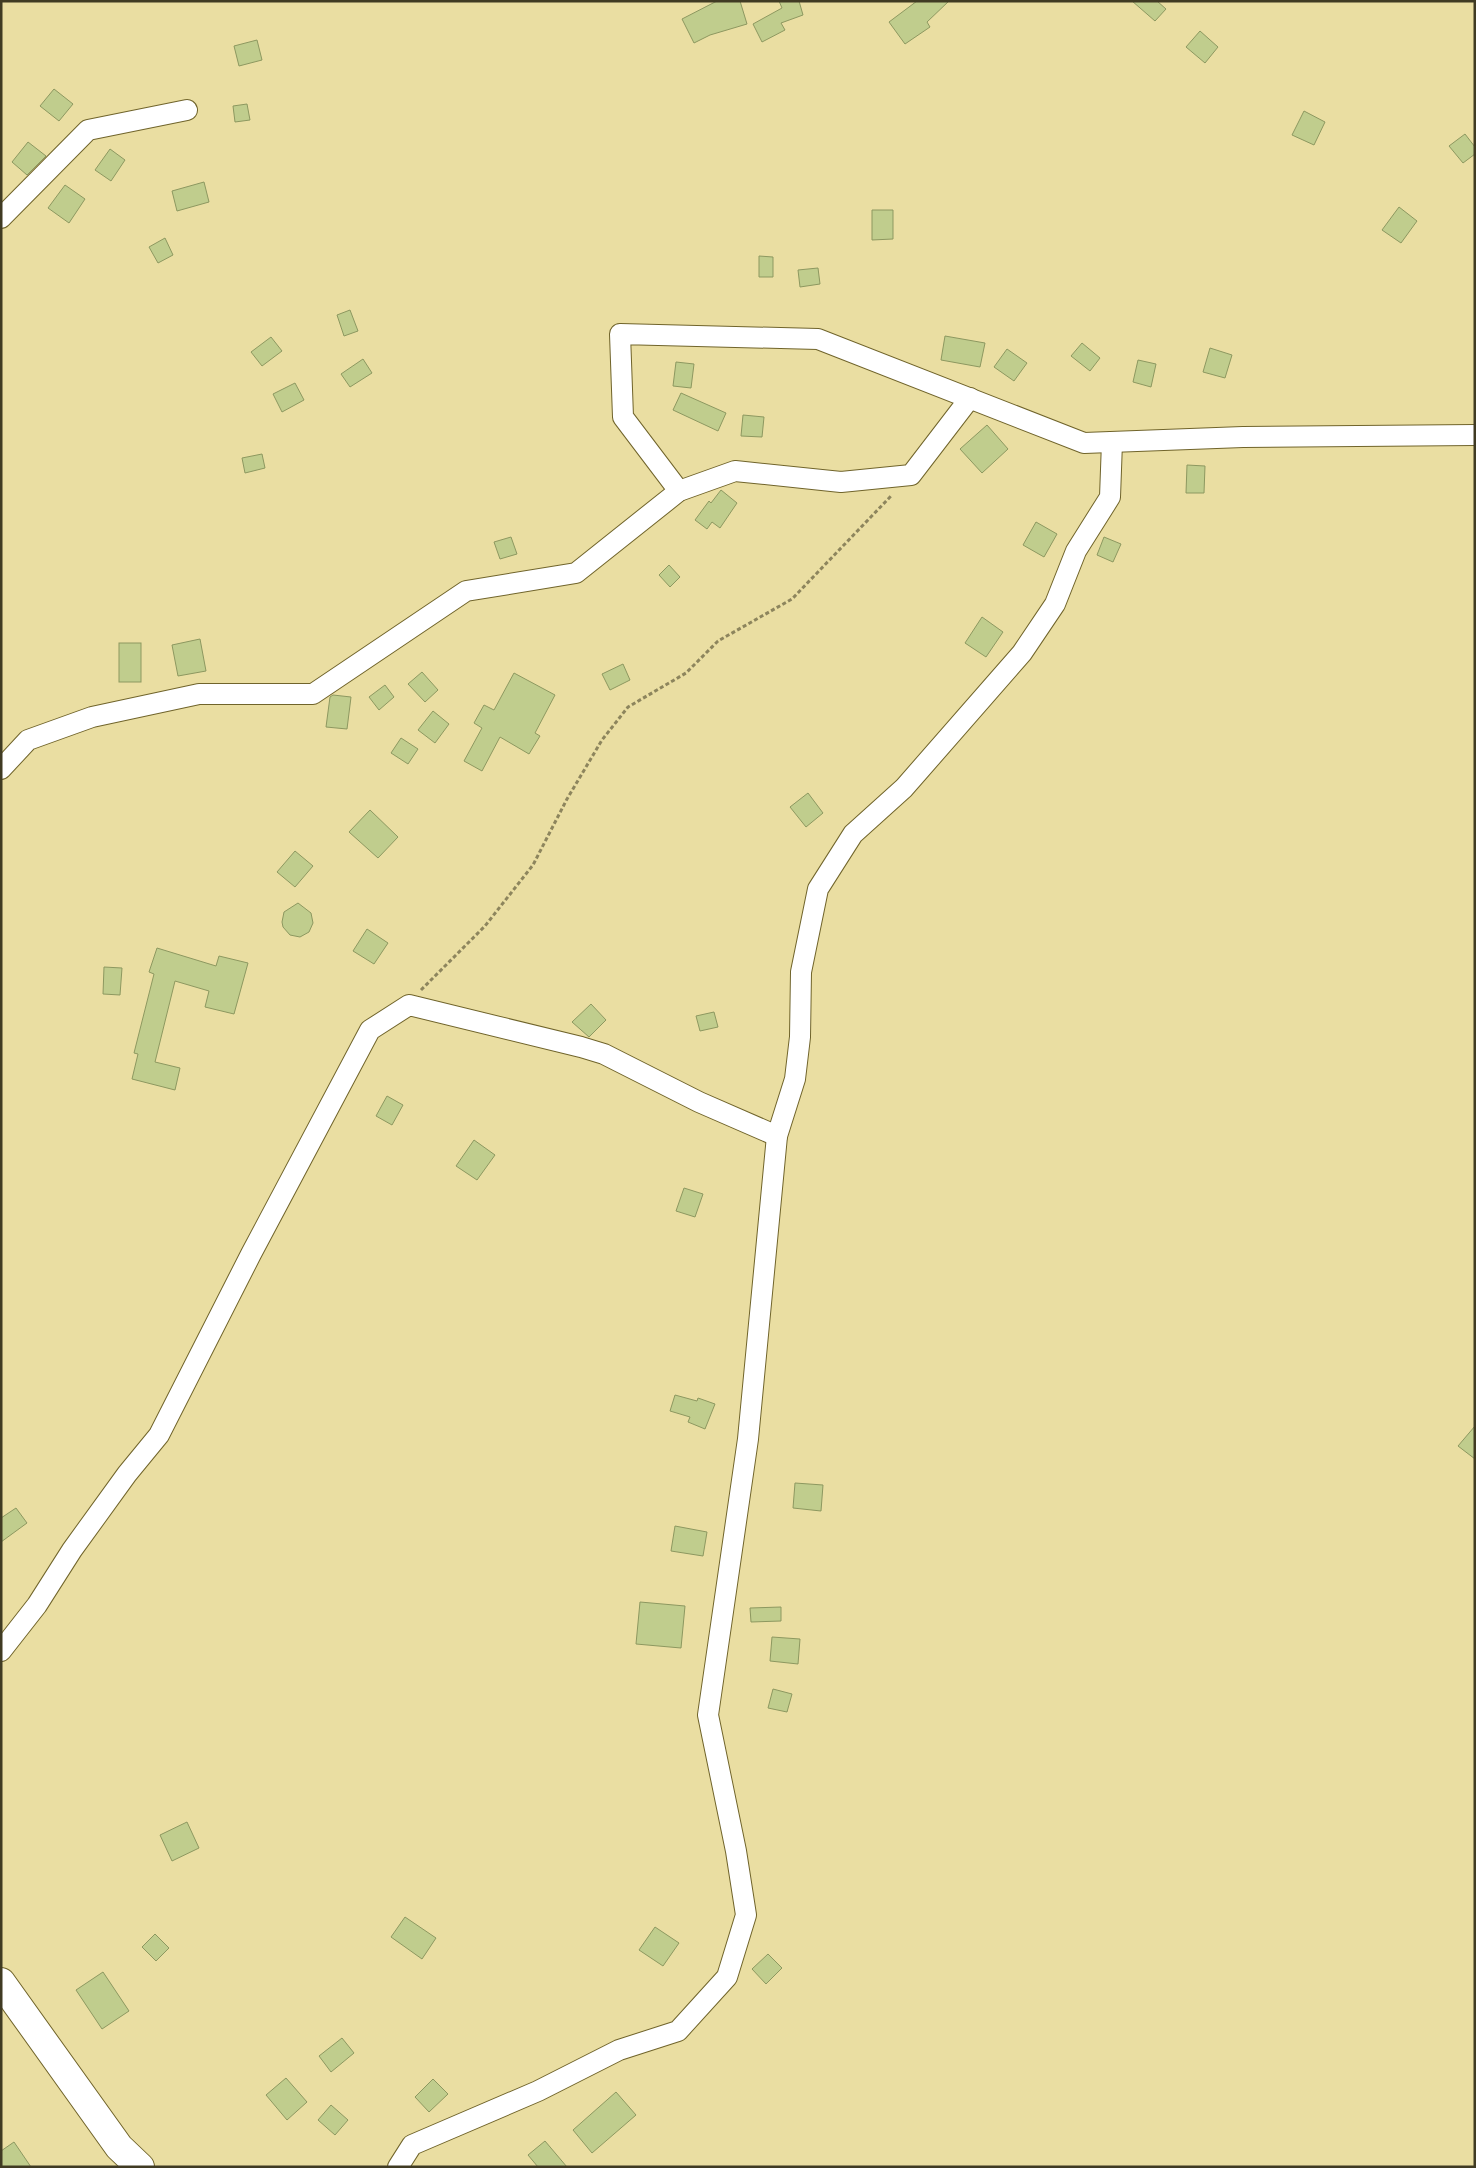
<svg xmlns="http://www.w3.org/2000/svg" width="1476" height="2168" viewBox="0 0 1476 2168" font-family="Bitter,serif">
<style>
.building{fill:#c0cd8d;stroke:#8d9860}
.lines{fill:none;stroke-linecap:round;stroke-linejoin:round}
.street-casing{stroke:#70642b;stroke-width:22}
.highway-casing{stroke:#70642b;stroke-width:30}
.path{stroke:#8d855d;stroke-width:3;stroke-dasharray:4 2.5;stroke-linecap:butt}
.street{stroke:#fff;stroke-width:20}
.highway{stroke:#fff;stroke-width:28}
</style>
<rect width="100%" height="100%" fill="#eadea2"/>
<g class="building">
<path d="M717 1H740L747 24 710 35 694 43 682 19Z"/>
<path d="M779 1H799L803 15 781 23 785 30 762 42 753 24 782 8Z"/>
<path d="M917 1H949L927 22 930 27 905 44 889 22Z"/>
<path d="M1132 1H1157L1166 9 1155 21Z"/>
<path d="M1200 31 1218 47 1205 63 1186 47Z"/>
<path d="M257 40 262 60 239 66 234 46Z"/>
<path d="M54 89 73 104 59 121 40 106Z"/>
<path d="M247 104 250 120 235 122 233 106Z"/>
<path d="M1304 111 1325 122 1314 145 1292 135Z"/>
<path d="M1465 134 1475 147V154L1463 163 1449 146Z"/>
<path d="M28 142 46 156 27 175 12 162Z"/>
<path d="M110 149 125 160 111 181 95 170Z"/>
<path d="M204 182 209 202 177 211 172 191Z"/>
<path d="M65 185 85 199 69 223 48 208Z"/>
<path d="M1399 207 1417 221 1401 243 1382 230Z"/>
<path d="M872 210H893V239L872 240Z"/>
<path d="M165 238 173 255 158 263 149 247Z"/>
<path d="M759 256 773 257V277H759Z"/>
<path d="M818 268 820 284 800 287 798 270Z"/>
<path d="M350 310 358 331 344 336 337 315Z"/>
<path d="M945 336 985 343 980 367 941 360Z"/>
<path d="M271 337 282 351 262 366 251 352Z"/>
<path d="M1082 343 1100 358 1090 371 1071 356Z"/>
<path d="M1210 348 1232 355 1225 378 1203 372Z"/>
<path d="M1007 349 1027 363 1014 381 994 367Z"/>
<path d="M363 359 372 373 350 387 341 374Z"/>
<path d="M1138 360 1156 364 1151 387 1133 382Z"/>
<path d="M676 362 694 364 691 388 673 386Z"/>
<path d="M295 383 304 400 282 412 273 394Z"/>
<path d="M681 393 726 413 718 431 673 410Z"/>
<path d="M743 415 764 417 762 437 741 436Z"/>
<path d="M987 425 1008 449 982 473 960 449Z"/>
<path d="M262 454 265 468 245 473 242 458Z"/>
<path d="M1187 465 1205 466 1204 493H1186Z"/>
<path d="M721 490 737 503 720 528 712 522 707 529 695 520 709 501 711 503Z"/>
<path d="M1036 522 1057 534 1044 557 1023 545Z"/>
<path d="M511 537 517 554 500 559 494 542Z"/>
<path d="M1104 537 1121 544 1113 562 1097 555Z"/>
<path d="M669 565 680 577 670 587 659 575Z"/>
<path d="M982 617 1003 632 986 657 965 643Z"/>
<path d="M200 639 206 671 178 676 172 645Z"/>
<rect x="119" y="643" width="22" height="39"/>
<path d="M623 664 630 680 610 690 602 674Z"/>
<path d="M422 672 438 690 425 702 408 684Z"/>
<path d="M514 673 555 695 535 733 540 736 529 754 500 737 482 771 464 761 482 728 474 723 484 705 494 710Z"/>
<path d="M385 685 394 697 379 710 369 697Z"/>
<path d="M333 695 351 697 347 729 326 727 330 697Z"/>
<path d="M433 711 449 724 435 743 418 730Z"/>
<path d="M401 738 418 749 408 764 391 753Z"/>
<path d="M808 793 823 813 806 827 790 807Z"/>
<path d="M370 810 398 837 378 858 349 832Z"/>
<path d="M295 851 313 866 295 887 277 872Z"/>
<path d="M298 903 311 913 313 923 309 932 300 937 290 935 283 927 282 922 284 912Z"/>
<path d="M367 929 388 943 374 964 353 951Z"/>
<path d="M157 948 216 966 219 956 248 963 234 1014 205 1007 209 991 175 981 155 1062 180 1068 175 1090 132 1079 138 1054 134 1053 154 974 149 972Z"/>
<path d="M104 967 122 968 120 995 103 994Z"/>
<path d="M591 1004 606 1020 589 1037 572 1022Z"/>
<path d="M714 1012 718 1027 700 1031 696 1016Z"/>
<path d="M387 1096 403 1105 392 1125 376 1116Z"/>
<path d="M474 1140 495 1155 477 1180 456 1166Z"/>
<path d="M684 1188 703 1194 695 1217 676 1211Z"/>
<path d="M675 1395 697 1401 698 1398 715 1404 705 1429 688 1422 690 1417 670 1411Z"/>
<path d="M1475 1426V1459L1458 1446Z"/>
<path d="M795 1483 823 1485 821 1511 793 1508Z"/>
<path d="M16 1508 27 1523 1 1542V1518Z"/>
<path d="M675 1526 707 1532 703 1556 671 1551Z"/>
<path d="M640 1602 685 1606 681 1648 636 1644Z"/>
<path d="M781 1607V1621L751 1622 750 1608Z"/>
<path d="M772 1637 800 1639 798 1664 770 1661Z"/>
<path d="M773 1689 792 1694 787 1712 768 1708Z"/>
<path d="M187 1822 199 1848 172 1861 160 1835Z"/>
<path d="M405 1917 436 1938 422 1959 391 1937Z"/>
<path d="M655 1927 679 1943 663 1966 639 1950Z"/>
<path d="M155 1934 169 1948 156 1961 142 1947Z"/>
<path d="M768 1954 782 1968 766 1984 752 1969Z"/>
<path d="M103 1972 129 2011 102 2029 76 1990Z"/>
<path d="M342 2038 354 2053 331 2072 319 2056Z"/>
<path d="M286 2078 307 2102 287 2120 266 2095Z"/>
<path d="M433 2079 448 2094 429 2112 415 2097Z"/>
<path d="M616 2092 636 2115 592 2153 573 2130Z"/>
<path d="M331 2105 348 2120 335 2135 318 2120Z"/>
<path d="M545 2141 567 2167H538L528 2155Z"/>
<path d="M14 2142 31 2167H1V2151Z"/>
</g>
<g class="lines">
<g class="street-casing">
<g id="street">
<path d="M1 218 88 130 187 110"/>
<path d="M679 491 623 417 620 334 818 339 1084 443 1243 437 1475 435"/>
<path d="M1 769 28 740 92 717 199 694H313L466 591 576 573 679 491 735 471 841 482 911 475 970 398"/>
<path d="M1 1651 37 1605 72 1550 127 1474 159 1435 251 1254 370 1030 409 1005 581 1047 604 1054 699 1102 777 1136"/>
<path d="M398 2167 412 2145 538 2091 619 2050 678 2031 727 1977 746 1915 736 1851 708 1715 748 1439 777 1136 795 1079 800 1037 801 972 818 889 853 834 904 788 1022 653 1055 604 1076 551 1110 497 1112 442"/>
</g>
</g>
<g class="highway-casing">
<path id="highway" d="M1 1982 119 2147 140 2167"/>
</g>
<path class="path" d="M421 990 485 926 533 865 567 799 602 740 628 707 686 673 718 641 792 599 891 496"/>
<use href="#street" class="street"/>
<use href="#highway" class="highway"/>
</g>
<rect width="1476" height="2168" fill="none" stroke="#403b23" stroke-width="5"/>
</svg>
